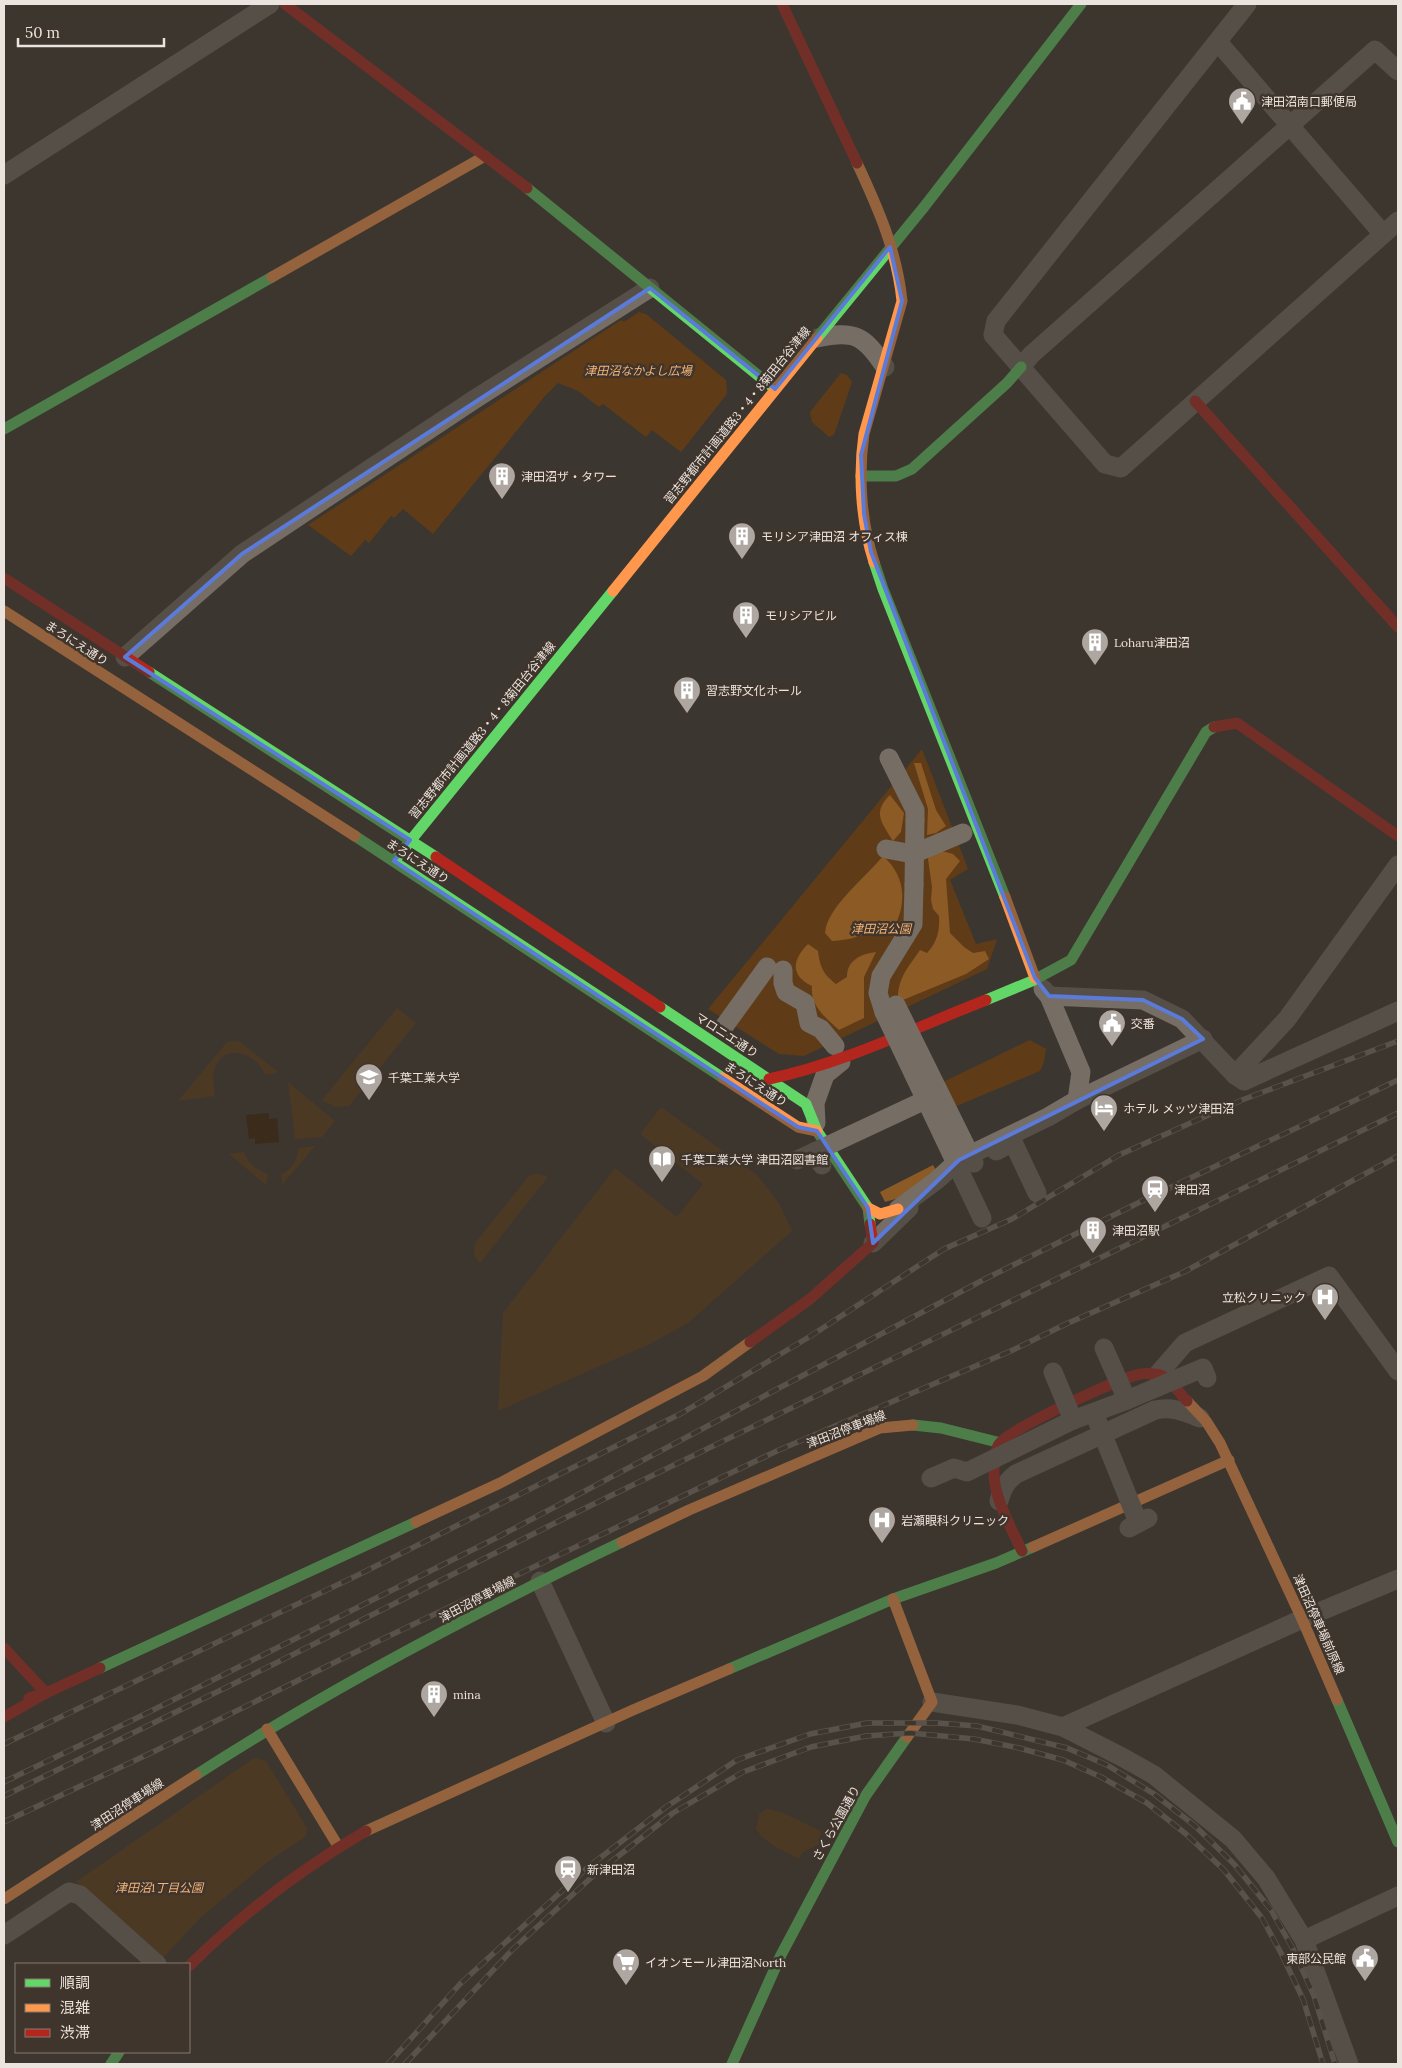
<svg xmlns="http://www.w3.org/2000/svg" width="1402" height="2068" viewBox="0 0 1402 2068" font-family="Lora,'Noto Sans JP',serif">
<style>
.green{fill:#5f3c17}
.forest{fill:#8c5a25}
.water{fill:#381d04}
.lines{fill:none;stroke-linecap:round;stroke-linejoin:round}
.street{stroke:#766d65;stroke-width:19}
.fast{stroke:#63d668;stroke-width:11}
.slow{stroke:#ff974d;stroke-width:11}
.jam{stroke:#b3261e;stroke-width:11}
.rail-casing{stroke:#7b746e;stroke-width:5.5}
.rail{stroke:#40352c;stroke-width:4;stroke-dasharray:11;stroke-linecap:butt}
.street-bridge{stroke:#766d65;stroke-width:19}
.marked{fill:none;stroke:#5b7bda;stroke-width:4;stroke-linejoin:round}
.labels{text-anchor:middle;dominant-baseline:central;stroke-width:5;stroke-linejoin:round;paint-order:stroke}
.poi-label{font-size:12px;fill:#ebe4de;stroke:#40352c;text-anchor:start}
.park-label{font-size:12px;font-style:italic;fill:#f4b377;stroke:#40352c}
.street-label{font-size:12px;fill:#ebe4de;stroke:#40352c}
</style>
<rect width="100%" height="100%" fill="#3c3630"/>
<g class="green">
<path d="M639 312 646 314 726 380 727 394 681 452 652 430 646 437 603 404 599 407 578 391 558 383 545 396 433 534 403 509 394 518 391 516 369 543 365 540 351 556 308 525 621 320 624 322Z"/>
<path d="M841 373 847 375 852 382 834 435 829 437 812 422 810 412Z"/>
<path d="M922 749 968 869 950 880 976 944 997 939 987 969 804 1056 779 1054 708 1009Z"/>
<path d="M397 1008 416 1023 349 1106 334 1107 322 1100Z"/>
<path d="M1030 1040 1046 1049 1044 1062 1040 1071 954 1107 943 1082Z"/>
<path d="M239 1041 278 1072 265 1075C258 1055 228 1042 216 1065 211 1075 214 1086 215 1096L178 1101 227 1042Z"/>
<path d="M288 1082 335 1121 322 1137 295 1139Z"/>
<path d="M661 1107 757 1175 779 1203 792 1231 688 1323 650 1344 498 1411 503 1313 615 1168 677 1217 703 1184 640 1134Z"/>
<path d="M315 1146 282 1185 281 1174C293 1169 297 1161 298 1148Z"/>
<path d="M244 1152C248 1164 257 1170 268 1174L266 1185 229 1154Z"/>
<path d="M536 1173 548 1177 480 1263C474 1257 473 1252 475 1243L528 1177Z"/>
<path d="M254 1758 266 1761 307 1828 306 1836 269 1861 201 1917 163 1958 76 1882Z"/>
<path d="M766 1809 781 1812 821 1831 819 1844 802 1853 799 1859C783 1850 766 1845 756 1829L759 1814Z"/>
</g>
<g class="forest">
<path d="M914 763H921L936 810 946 826 936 833 927 835 928 809Z"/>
<path d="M890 795 904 813 901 832 893 841C883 824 871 813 890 795Z"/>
<path d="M942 851 953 854 960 861 946 879 950 933 964 947 973 953 985 951 989 959 966 974 898 1002C897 979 907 969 920 950L927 953C937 943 940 930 939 916L933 909 931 900 932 887 928 859 931 852Z"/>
<path d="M883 856C908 878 907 908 890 935 876 925 870 933 856 937 848 940 841 940 832 941L825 933C827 907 866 877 883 856Z"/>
<path d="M808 944 818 951C820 967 823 974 836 984L847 977C847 960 861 954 876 952L864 977V1018L839 1030C825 1017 810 1006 812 986 789 975 793 959 808 944Z"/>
<path d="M933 1165 936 1170 906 1196 885 1202 880 1192Z"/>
</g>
<path class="water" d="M269 1113V1119L277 1118 279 1142 255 1144V1138L249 1139 246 1115Z"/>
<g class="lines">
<g class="street">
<path d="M1247 4 996 321 993 335 1105 464 1121 468 1398 221"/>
<path d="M1218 42 1383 234"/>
<path d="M4 175 270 4"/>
<path d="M817 338C854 330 864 335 885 367"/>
<path d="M1021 367 1031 355 1375 50 1398 71"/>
<path d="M125 657 242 554 475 399 650 288"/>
<path d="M889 758 915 810V821"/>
<path d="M886 849 913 854 963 833"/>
<path d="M783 970V983L786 992 805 1003 809 1023 821 1029 835 1046"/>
<path d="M1049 996 1143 1000 1182 1019 1235 1075 1244 1081 1398 1011"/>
<path d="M884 1012 878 993 881 976 913 924 914 885"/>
<path d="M723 1028 767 967"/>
<path d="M1235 1075 1287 1019 1398 865"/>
<path d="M1077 1100 1203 1039"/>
<path d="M816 1123 815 1103 825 1075 841 1062"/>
<path d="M996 1151 1013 1142 1037 1193"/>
<path d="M814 1152 822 1165"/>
<path d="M898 1209 937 1180 959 1160 1048 1117 1077 1100 1081 1072 1049 996 1043 989"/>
<path d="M873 1243 909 1208"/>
<path d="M1158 1374 1185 1343 1329 1276 1398 1371"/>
<path d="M1073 1420 1127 1400"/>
<path d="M999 1501C1002 1489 1006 1482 1016 1474L1155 1410C1172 1406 1185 1412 1200 1418"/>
<path d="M1129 1528 1148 1518"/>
<path d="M540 1581 606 1723"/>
<path d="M932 1702 1017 1715 1063 1727 1122 1757 1154 1775 1233 1839 1266 1878 1304 1940 1349 2064"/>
<path d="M1063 1727 1302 1619 1398 1579"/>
<path d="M4 1935 69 1892 80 1895 157 1964"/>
<path d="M1304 1940 1398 1896"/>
</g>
<g class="fast">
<path d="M527 188 775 389"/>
<path d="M817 338 924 207 1081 4"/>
<path d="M4 429 272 277"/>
<path d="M861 476H896L912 469 1007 383 1021 367"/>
<path d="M874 562 883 589 1005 897"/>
<path d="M149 672 436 857"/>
<path d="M355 836 723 1078"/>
<path d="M394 861 613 591"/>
<path d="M986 1000 1032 981 1071 960 1206 732 1214 727"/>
<path d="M660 1007 806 1104 817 1131 868 1208 870 1224"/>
<path d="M913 1425 941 1428 1001 1443"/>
<path d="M100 1668 416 1522"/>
<path d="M729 1669 893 1599 996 1563 1033 1547"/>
<path d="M1337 1700 1398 1842"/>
<path d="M196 1775C332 1687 475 1612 622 1542"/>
<path d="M111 2064 119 2052"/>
<path d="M732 2064 781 1955 866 1795 907 1737"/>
</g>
<g class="slow">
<path d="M857 163C878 208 897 251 902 301L864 434C858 475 861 522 874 562"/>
<path d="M272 277 485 156"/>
<path d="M613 591 817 338"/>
<path d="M4 611 355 836"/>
<path d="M1005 897 1035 978"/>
<path d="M723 1078 798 1127 817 1131"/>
<path d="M868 1208 880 1214 898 1209"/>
<path d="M1187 1401 1206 1421 1220 1443 1302 1619 1337 1700"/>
<path d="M416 1522 500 1483 703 1376 750 1342"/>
<path d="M622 1542 689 1510 880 1428 913 1425"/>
<path d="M1033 1547 1229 1460"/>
<path d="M893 1599 932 1702 907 1737"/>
<path d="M267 1729 338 1846"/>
<path d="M366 1831 633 1710 729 1669"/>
<path d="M4 1899 196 1775"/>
</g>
<g class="jam">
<path d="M285 4 527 188"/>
<path d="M782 4 857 163"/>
<path d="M1195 401 1398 627"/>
<path d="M4 578 149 672"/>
<path d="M1214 727 1237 723 1398 836"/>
<path d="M436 857 660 1007"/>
<path d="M769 1079C845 1063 914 1028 986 1000"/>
<path d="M750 1342 810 1299 873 1243 870 1224"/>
<path d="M1022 1551C1008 1521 987 1488 996 1453 996 1450 998 1445 1000 1443 1012 1428 1121 1377 1141 1374 1145 1373 1151 1374 1156 1374 1168 1375 1179 1393 1187 1401"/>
<path d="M4 1648 46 1693 29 1698"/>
<path d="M4 1717 46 1693 100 1668"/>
<path d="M189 1966C243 1913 301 1869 366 1831"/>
</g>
<g class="rail-casing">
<g id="rail">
<path d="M4 1744 356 1576 682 1413 809 1337 944 1249 1012 1219 1119 1155 1242 1100 1398 1041"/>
<path d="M4 1782 141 1716 500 1536 983 1280 1148 1198 1398 1080"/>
<path d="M4 1796 272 1665 565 1518 1398 1113"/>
<path d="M4 1822 155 1751 370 1645 779 1450 1013 1350 1066 1324 1184 1272 1398 1156"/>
<path d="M388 2064 460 1984 587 1868 666 1807 737 1760 810 1734 867 1723H937L977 1726 1067 1748 1107 1765 1154 1794 1194 1825 1234 1864 1271 1910 1293 1949 1314 1996 1335 2064"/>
<path d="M405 2064 513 1949 593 1876 673 1813 743 1772 811 1747 866 1736 910 1733 974 1739 1019 1748 1063 1760 1101 1777 1147 1803 1186 1834 1224 1870 1262 1918 1281 1953 1303 1999 1323 2064"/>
</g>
</g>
<use href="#rail" class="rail"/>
<g class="street-bridge">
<path d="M914 885 915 821"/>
<path d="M896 1005 974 1163"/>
<path d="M884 1012 982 1218"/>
<path d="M797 1160 936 1095"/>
<path d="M1104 1348 1127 1400 1203 1368 1207 1378"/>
<path d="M1094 1413 1138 1522"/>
<path d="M931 1478 954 1468 967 1472 1073 1420 1053 1372"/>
</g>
</g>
<path d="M0 0H1402V2068H0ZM890 247 902 301 861 455 864 514 871 552 1035 978 1049 996 1143 1000 1182 1019 1203 1039 959 1160 873 1243 868 1208 817 1131 798 1127 756 1100 394 861 410 840 125 657 242 554 650 288 775 389Z" fill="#3c3630" fill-opacity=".55" fill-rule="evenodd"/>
<path class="marked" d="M890 247 902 301 861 455 864 514 871 552 1035 978 1049 996 1143 1000 1182 1019 1203 1039 959 1160 873 1243 868 1208 817 1131 798 1127 756 1100 394 861 410 840 125 657 242 554 650 288 775 389Z"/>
<defs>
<g id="civic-pin" transform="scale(1.4375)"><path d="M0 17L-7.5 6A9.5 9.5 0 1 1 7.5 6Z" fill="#aea7a1" stroke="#40352c"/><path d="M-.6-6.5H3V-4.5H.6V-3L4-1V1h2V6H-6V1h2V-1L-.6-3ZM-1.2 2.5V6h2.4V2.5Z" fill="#fff"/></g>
<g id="building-pin" transform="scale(1.4375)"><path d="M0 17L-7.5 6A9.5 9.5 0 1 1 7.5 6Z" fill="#aea7a1" stroke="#40352c"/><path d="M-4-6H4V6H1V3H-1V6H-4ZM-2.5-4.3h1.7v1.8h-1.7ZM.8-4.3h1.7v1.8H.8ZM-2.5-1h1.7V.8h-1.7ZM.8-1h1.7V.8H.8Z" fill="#fff"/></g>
<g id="university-pin" transform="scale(1.4375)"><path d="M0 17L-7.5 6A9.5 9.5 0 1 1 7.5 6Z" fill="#aea7a1" stroke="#40352c"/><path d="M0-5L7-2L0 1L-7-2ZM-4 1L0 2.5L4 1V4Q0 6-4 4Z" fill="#fff"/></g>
<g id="hotel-pin" transform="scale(1.4375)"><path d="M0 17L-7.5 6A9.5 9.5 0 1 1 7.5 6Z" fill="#aea7a1" stroke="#40352c"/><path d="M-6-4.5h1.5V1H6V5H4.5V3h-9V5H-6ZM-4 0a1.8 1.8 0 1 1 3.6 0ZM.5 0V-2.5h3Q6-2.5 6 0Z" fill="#fff"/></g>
<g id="library-pin" transform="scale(1.4375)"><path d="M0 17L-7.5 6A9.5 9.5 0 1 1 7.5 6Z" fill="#aea7a1" stroke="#40352c"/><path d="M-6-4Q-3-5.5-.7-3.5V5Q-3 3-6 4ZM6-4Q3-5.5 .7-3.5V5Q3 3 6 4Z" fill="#fff"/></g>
<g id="station-pin" transform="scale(1.4375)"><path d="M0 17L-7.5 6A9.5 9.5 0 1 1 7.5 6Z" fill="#aea7a1" stroke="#40352c"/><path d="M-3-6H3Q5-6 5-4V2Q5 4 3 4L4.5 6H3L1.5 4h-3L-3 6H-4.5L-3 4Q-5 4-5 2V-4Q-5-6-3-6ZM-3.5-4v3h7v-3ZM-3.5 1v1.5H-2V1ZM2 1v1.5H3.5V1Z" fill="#fff"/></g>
<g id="hospital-pin" transform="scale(1.4375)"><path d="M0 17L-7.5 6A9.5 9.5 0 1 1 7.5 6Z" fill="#aea7a1" stroke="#40352c"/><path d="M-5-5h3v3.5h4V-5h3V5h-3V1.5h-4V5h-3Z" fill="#fff"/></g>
<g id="supermarket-pin" transform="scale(1.4375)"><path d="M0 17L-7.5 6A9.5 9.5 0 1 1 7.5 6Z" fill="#aea7a1" stroke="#40352c"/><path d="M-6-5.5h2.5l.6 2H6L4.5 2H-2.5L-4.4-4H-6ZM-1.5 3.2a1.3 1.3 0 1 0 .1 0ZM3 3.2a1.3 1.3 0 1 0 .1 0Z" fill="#fff"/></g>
</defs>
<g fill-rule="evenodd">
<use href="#civic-pin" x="1242" y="101"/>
<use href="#building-pin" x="502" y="476"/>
<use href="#building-pin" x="742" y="536"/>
<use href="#building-pin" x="746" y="615"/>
<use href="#building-pin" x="1095" y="642"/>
<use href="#building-pin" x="687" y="690"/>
<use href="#civic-pin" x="1112" y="1023"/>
<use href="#university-pin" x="369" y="1077"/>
<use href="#hotel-pin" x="1104" y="1108"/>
<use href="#library-pin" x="662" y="1159"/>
<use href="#station-pin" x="1155" y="1189"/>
<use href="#building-pin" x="1093" y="1230"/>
<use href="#hospital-pin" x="1325" y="1297"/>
<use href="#hospital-pin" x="882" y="1520"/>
<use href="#building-pin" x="434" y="1694"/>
<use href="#station-pin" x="568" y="1869"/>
<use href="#civic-pin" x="1365" y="1958"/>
<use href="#supermarket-pin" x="626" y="1962"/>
</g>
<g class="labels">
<g class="poi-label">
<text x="1261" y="101">津田沼南口郵便局</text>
<text x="521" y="476">津田沼ザ・タワー</text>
<text x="761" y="536">モリシア津田沼 オフィス棟</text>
<text x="765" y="615">モリシアビル</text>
<text x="1114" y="642">Loharu津田沼</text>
<text x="706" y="690">習志野文化ホール</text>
<text x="1131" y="1023">交番</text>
<text x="388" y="1077">千葉工業大学</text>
<text x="1123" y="1108">ホテル メッツ津田沼</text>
<text x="681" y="1159">千葉工業大学 津田沼図書館</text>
<text x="1174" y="1189">津田沼</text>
<text x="1112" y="1230">津田沼駅</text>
<text x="1306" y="1297" text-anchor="end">立松クリニック</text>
<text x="901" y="1520">岩瀬眼科クリニック</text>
<text x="453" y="1694">mina</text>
<text x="587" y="1869">新津田沼</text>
<text x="1346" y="1958" text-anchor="end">東部公民館</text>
<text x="645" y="1962">イオンモール津田沼North</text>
</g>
<g class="park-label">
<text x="638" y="370">津田沼なかよし広場</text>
<text x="881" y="928">津田沼公園</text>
<text x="159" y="1887">津田沼1丁目公園</text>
</g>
<g class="street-label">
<text transform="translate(737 415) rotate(-51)">習志野都市計画道路3・4・8菊田台谷津線</text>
<text transform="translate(77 643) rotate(33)">まろにえ通り</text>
<text transform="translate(482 730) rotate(-51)">習志野都市計画道路3・4・8菊田台谷津線</text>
<text transform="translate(418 861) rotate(33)">まろにえ通り</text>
<text transform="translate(727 1035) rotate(33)">マロニエ通り</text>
<text transform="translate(756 1084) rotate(33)">まろにえ通り</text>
<text transform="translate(846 1429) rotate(-21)">津田沼停車場線</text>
<text transform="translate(477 1599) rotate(-28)">津田沼停車場線</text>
<text transform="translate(1319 1624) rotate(66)">津田沼停車場前原線</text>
<text transform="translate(127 1804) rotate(-33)">津田沼停車場線</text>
<text transform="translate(836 1823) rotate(-61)">さくら公園通り</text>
</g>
</g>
<rect width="1402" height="2068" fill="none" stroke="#ebe4de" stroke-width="10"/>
<rect x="15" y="1963" width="175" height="90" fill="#40352c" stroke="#847b73"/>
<rect x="25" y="1979" width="25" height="8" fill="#63d668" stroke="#847b73"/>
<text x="60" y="1988" font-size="15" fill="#ebe4de">順調</text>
<rect x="25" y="2004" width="25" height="8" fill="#ff974d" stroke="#847b73"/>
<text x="60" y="2013" font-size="15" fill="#ebe4de">混雑</text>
<rect x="25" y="2029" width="25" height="8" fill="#b3261e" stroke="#847b73"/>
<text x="60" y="2038" font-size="15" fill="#ebe4de">渋滞</text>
<path d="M18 38v8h146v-8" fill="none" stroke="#ebe4de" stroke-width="2.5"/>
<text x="25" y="38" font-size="15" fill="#ebe4de" stroke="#40352c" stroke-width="4" paint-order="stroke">50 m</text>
</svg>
